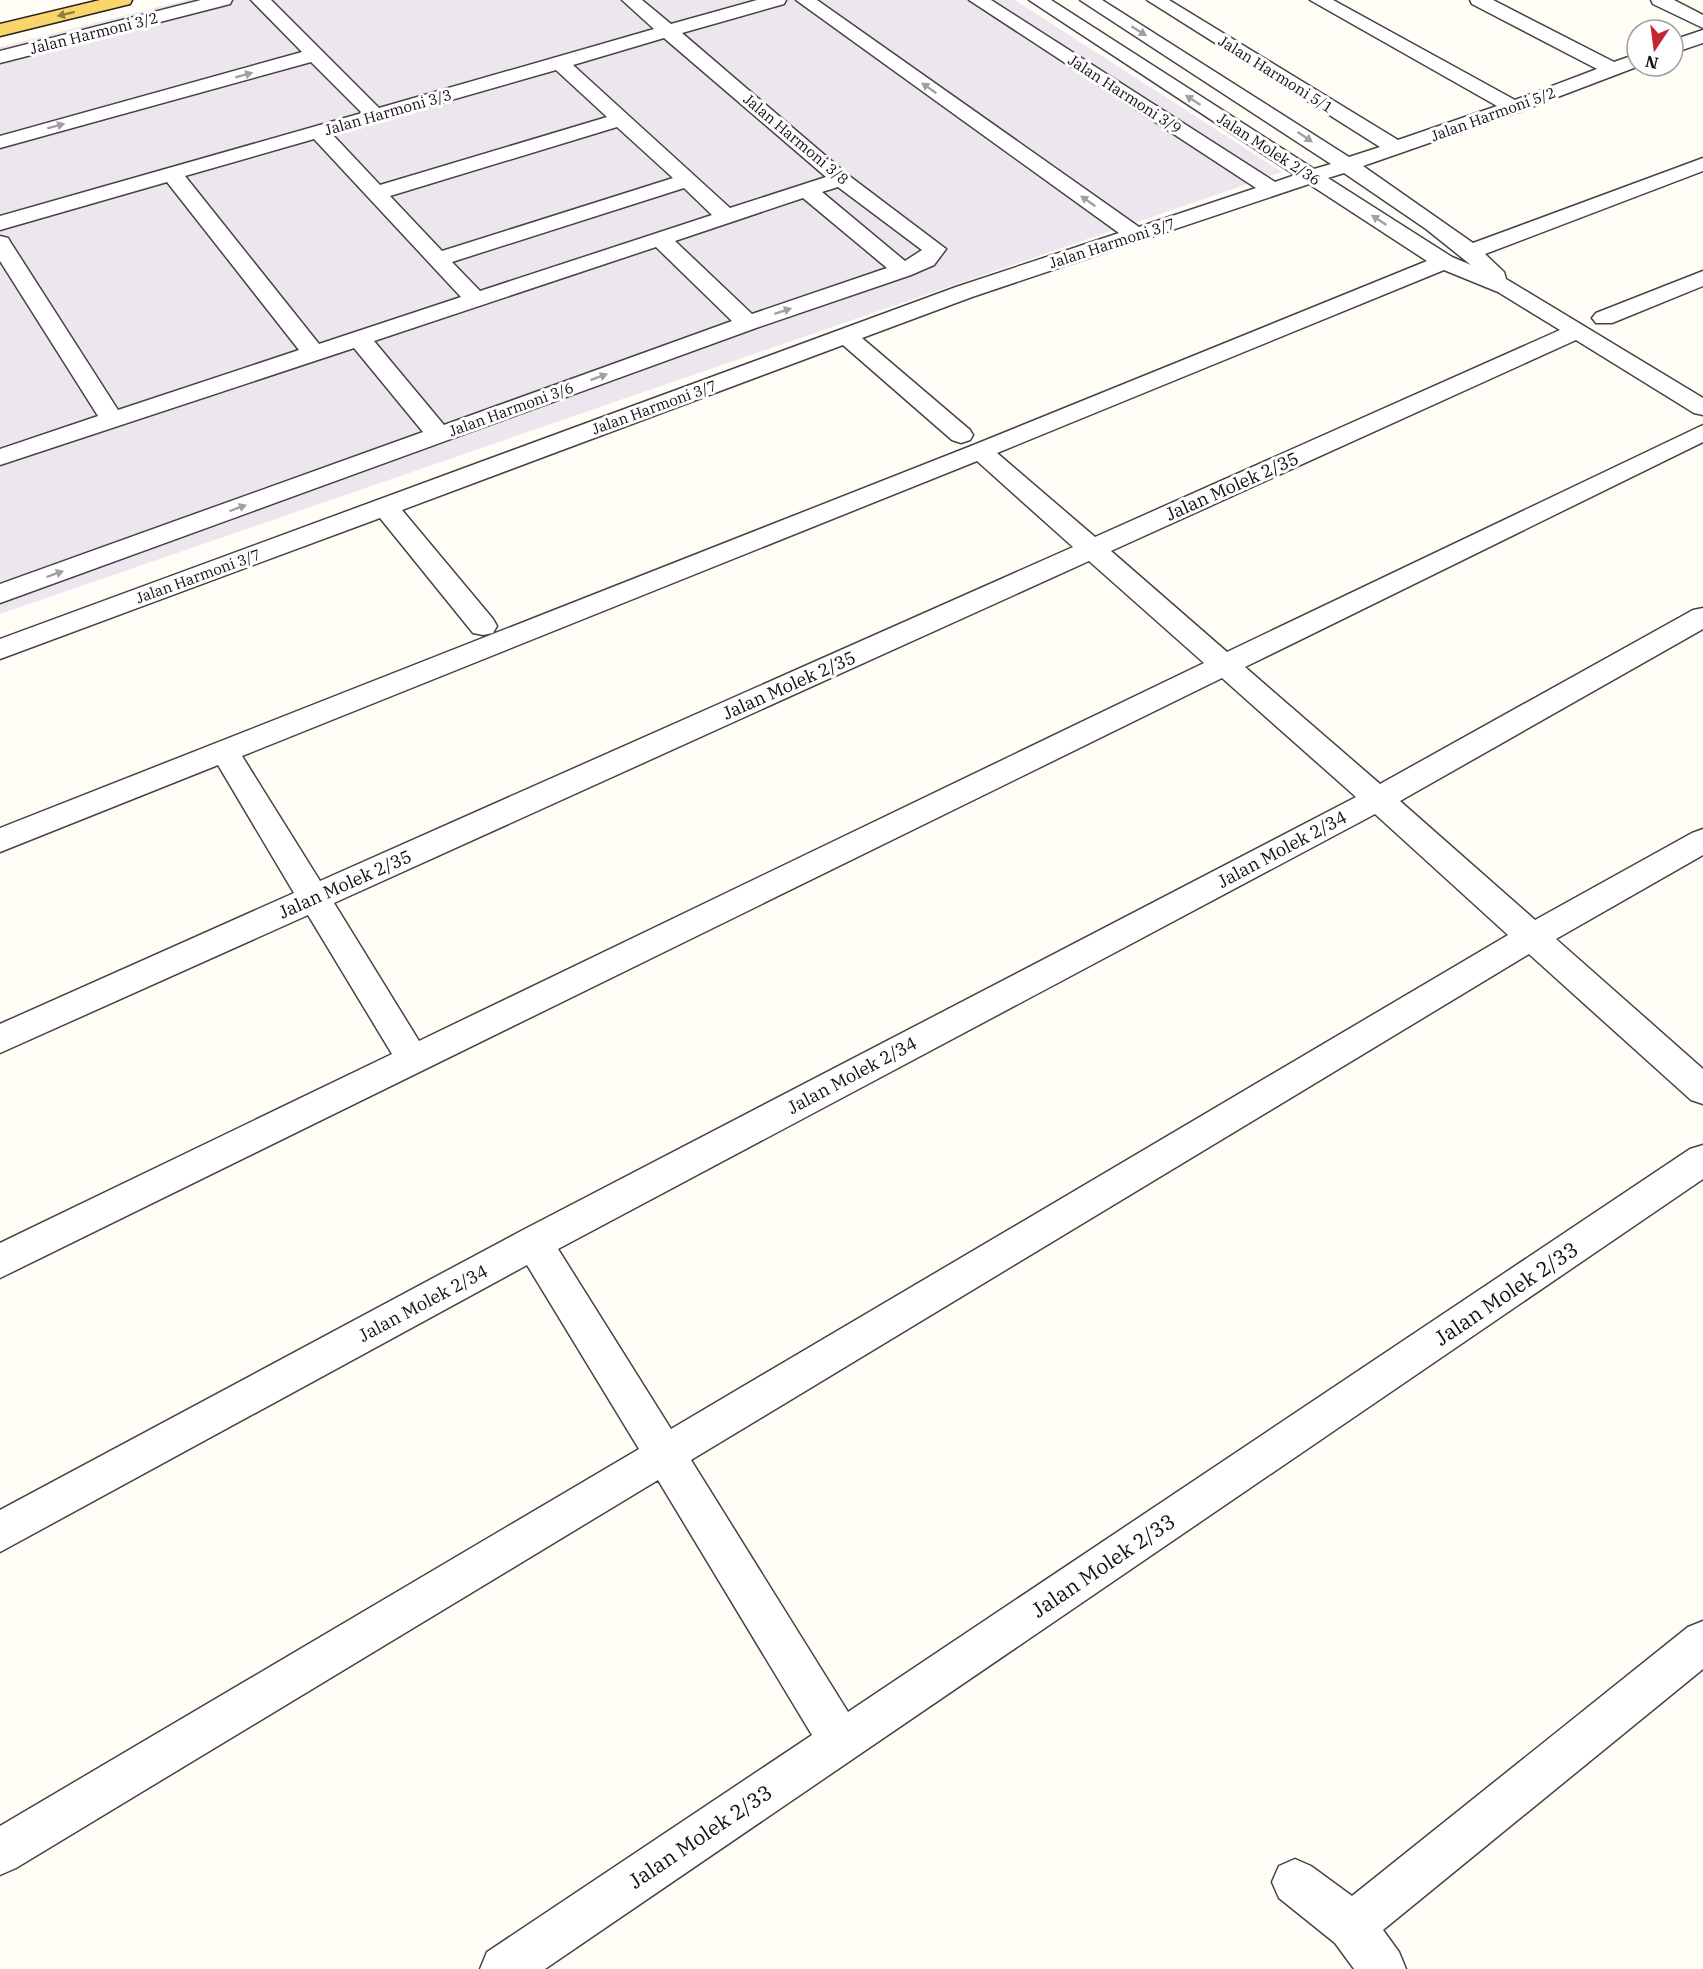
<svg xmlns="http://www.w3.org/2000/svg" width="1703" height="1969" viewBox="0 0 1703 1969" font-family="'IBM Plex Serif',serif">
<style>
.industrial{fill:#eee6ef}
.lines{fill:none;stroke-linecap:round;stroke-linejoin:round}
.minor-casing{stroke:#444;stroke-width:3}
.major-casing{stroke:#222;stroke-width:3}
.minor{fill:#fff;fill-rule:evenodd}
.major{fill:#f9d66b;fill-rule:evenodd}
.oneway{fill:#917d42}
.oneway2{fill:#a0a0a0}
.labels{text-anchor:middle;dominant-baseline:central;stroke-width:6;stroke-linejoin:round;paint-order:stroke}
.far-street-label{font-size:15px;fill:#111;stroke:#fff}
.street-label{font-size:18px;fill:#111;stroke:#fff}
.near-street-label{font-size:21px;fill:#111;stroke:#fff}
</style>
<rect width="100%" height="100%" fill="#fffdf5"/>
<path class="industrial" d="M187 0H1015L1282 172 0 614V47Z"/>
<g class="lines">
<g class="minor-casing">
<g id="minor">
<path d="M201 0H232L230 4 0 63V51Z"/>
<path d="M251 0H271L379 108 654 29 622 0H642L671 24 757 0H786L784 4 682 33 848 175 946 249 934 265 911 275 756 328 0 603V584L423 432 354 348 0 465V449L98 416 0 261V236L8 238 11 243 118 410 299 350 167 182 0 230V216L362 113 311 62 0 148V136L302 52ZM664 38 826 177 730 208 573 65ZM556 70 607 117 380 185 332 134ZM617 127 673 178 442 251 390 196ZM314 139 461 297 319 344 185 176ZM838 187 922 250 905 261 822 192ZM684 188 712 215 480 291 452 262ZM803 198 887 268 752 314 675 241ZM656 247 732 321 444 425 374 341Z"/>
<path d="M796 0H817L1139 227 1256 188 969 0H991L1275 182 1295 175 1029 0H1051L1314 169 1331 164 1080 0H1102L1349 157 1380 147 1147 0H1169L1398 140 1497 106 1310 0H1333L1515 100 1597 69 1472 4 1470 0H1493L1614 62 1637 54 1639 66 1521 111 1363 166 1473 243 1703 158V171L1485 254 1504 272 1506 279 1703 398V415L1694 413 1576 340 1111 551 1227 652 1703 425V442L1245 667 1380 784 1693 610 1703 608V629L1400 801 1535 920 1692 833 1703 829V855L1556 939 1703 1069V1104L1691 1100 1529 954 691 1460 848 1712 1690 1149 1703 1145V1179L545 1969H480L487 1952 812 1735 658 1480 16 1868 0 1875V1826L639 1449 527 1265 0 1552V1510L521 1231 1356 797 1222 678 0 1278V1243L392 1054 308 915 0 1053V1024L294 893 218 765 0 852V828L971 446 1427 261 1309 184 972 297 862 338 970 430 973 435 970 440 961 443 952 440 843 345 402 510 493 619 497 626 493 633 483 635 473 633 380 518 0 659V639L956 287 1119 233ZM1344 173 1426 229 1471 265 1452 257 1328 178ZM1444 270 1498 292 1560 330 1095 537 997 453ZM977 461 1073 547 320 881 242 756ZM1089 561 1204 663 419 1041 334 903ZM1375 814 1508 935 671 1429 558 1249Z"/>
<path d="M1651 0H1674L1703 15V28L1653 4Z"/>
<path d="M1703 30V43L1673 53V40Z"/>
<path d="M1703 271V286L1612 323H1596L1592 318 1596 313Z"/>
<path d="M1703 1621V1669L1383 1930 1399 1952 1406 1969H1354L1335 1943 1279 1898 1272 1882 1279 1866 1295 1859 1311 1866 1352 1896 1688 1627Z"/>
</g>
</g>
<g class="major-casing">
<path id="major" d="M100 0H132L130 4 0 36V24Z"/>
</g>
<use href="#minor" class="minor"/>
<use href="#major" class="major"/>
</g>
<defs><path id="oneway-solid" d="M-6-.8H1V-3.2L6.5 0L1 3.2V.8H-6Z" transform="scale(1.5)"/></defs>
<use class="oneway" href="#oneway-solid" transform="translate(66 14) rotate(166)"/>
<g class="oneway2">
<use href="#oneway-solid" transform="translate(1139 31) rotate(32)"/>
<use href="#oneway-solid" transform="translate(244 75) rotate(-15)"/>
<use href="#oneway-solid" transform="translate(929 88) rotate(-145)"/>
<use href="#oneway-solid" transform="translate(1193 100) rotate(-147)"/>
<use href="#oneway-solid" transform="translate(56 126) rotate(-15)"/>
<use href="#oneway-solid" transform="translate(1305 137) rotate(34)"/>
<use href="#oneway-solid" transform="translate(1088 201) rotate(-145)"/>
<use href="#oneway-solid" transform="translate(1379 220) rotate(-147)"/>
<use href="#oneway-solid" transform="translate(783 311) rotate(-18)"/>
<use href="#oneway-solid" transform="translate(599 377) rotate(-20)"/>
<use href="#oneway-solid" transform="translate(238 508) rotate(-20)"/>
<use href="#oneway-solid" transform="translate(55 574) rotate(-20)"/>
</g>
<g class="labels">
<g class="far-street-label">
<text transform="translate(94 33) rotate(-14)">Jalan Harmoni 3/2</text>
<text transform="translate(1276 74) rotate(32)">Jalan Harmoni 5/1</text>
<text transform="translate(1125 94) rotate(33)">Jalan Harmoni 3/9</text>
<text transform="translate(388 112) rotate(-16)">Jalan Harmoni 3/3</text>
<text transform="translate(1493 114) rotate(-20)">Jalan Harmoni 5/2</text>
<text transform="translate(796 139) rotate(40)">Jalan Harmoni 3/8</text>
<text transform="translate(1269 149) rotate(33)">Jalan Molek 2/36</text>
<text transform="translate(1112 243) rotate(-18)">Jalan Harmoni 3/7</text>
<text transform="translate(654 407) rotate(-20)">Jalan Harmoni 3/7</text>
<text transform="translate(511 409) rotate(-20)">Jalan Harmoni 3/6</text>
<text transform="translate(198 576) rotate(-20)">Jalan Harmoni 3/7</text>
</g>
<g class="street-label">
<text transform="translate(1232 486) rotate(-24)">Jalan Molek 2/35</text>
<text transform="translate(789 685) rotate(-24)">Jalan Molek 2/35</text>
<text transform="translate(1282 849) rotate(-28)">Jalan Molek 2/34</text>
<text transform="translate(345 884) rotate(-24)">Jalan Molek 2/35</text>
<text transform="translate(852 1075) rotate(-28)">Jalan Molek 2/34</text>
<text transform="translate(423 1303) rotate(-28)">Jalan Molek 2/34</text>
</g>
<g class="near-street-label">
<text transform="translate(1506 1293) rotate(-34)">Jalan Molek 2/33</text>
<text transform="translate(1103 1565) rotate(-34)">Jalan Molek 2/33</text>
<text transform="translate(700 1836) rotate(-34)">Jalan Molek 2/33</text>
</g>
</g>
<g transform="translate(1655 48) rotate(193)"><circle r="28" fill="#ffffff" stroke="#a0a0a0" stroke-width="1.5"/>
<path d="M0-4.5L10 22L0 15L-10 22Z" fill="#c4262e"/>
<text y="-9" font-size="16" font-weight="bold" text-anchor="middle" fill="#111111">N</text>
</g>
</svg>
